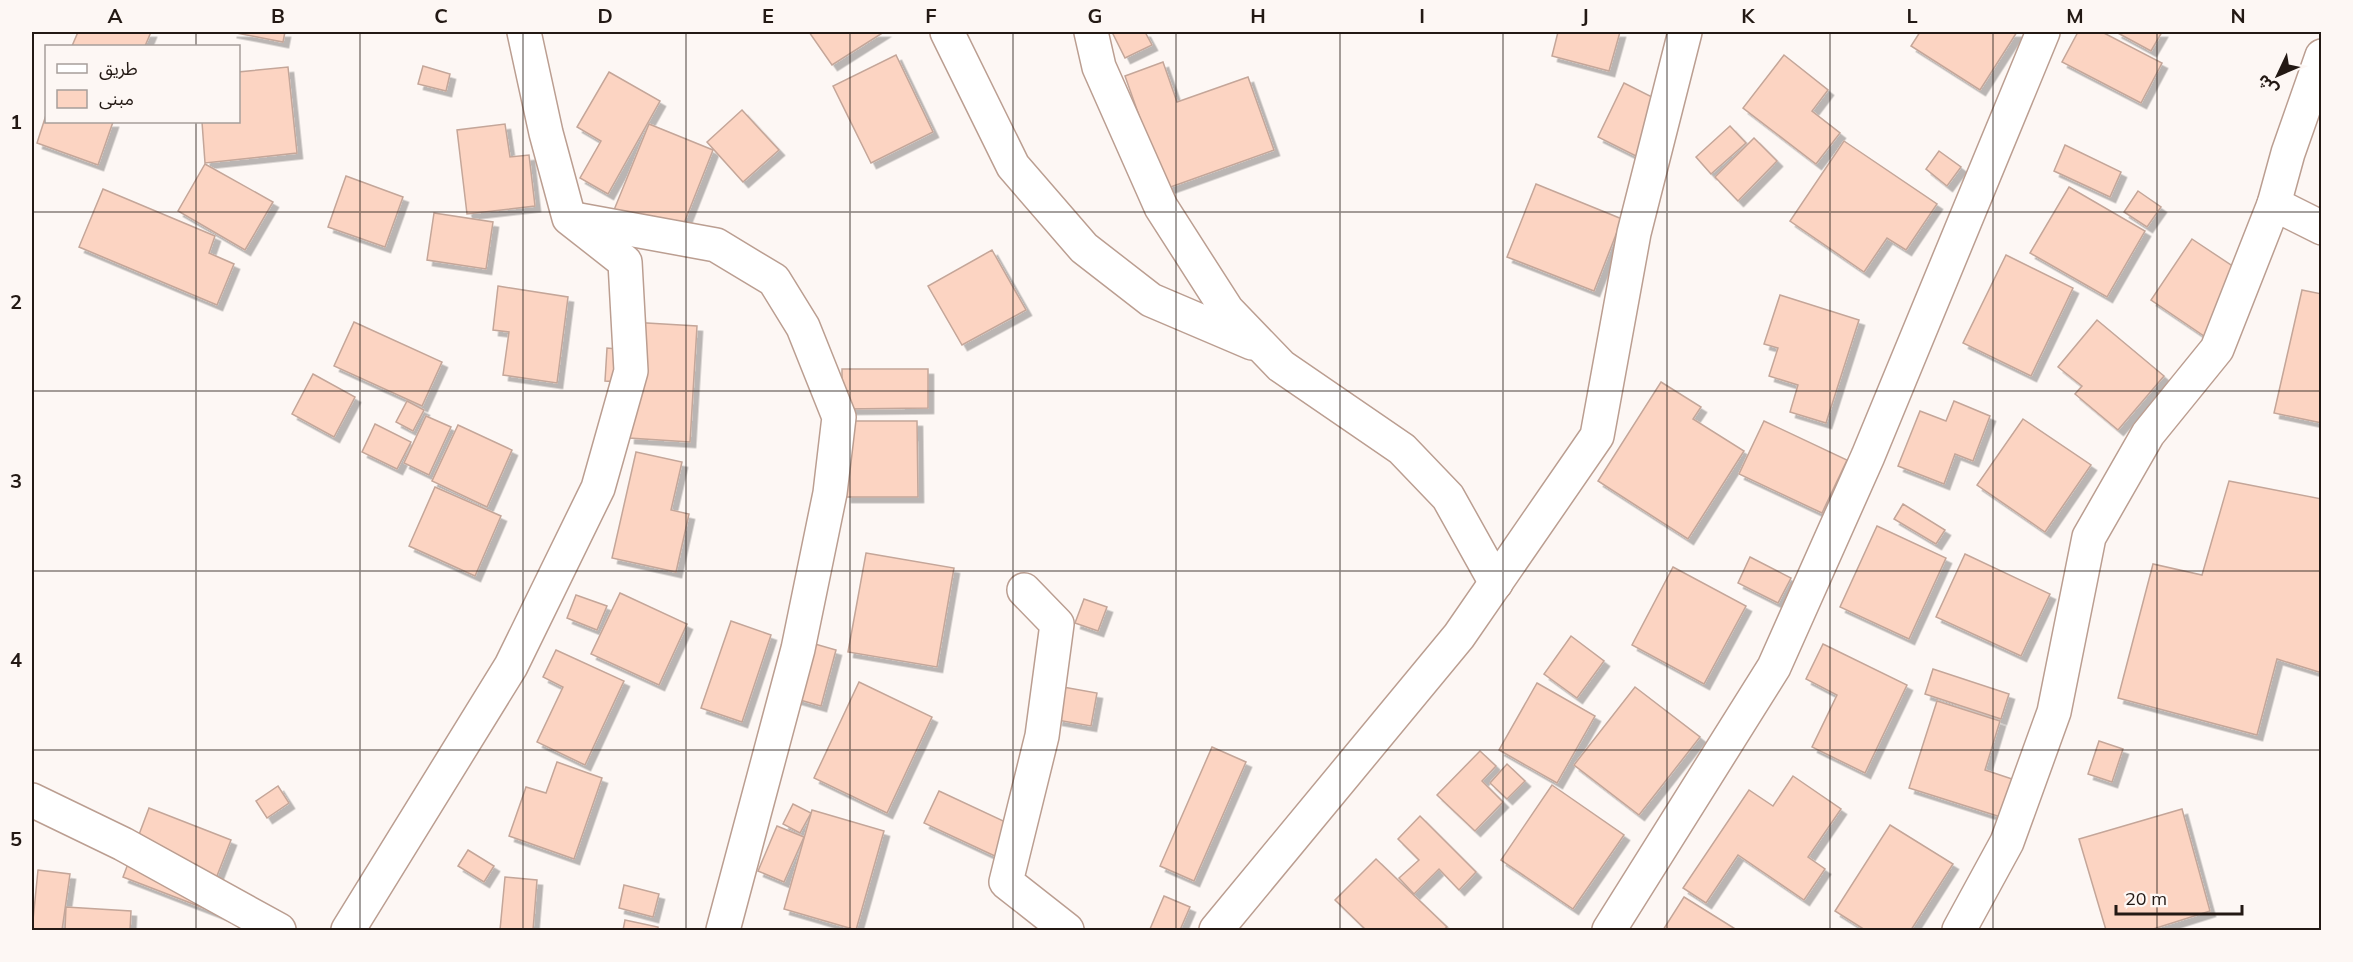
<svg xmlns="http://www.w3.org/2000/svg" width="2353" height="962" viewBox="0 0 2353 962" font-family="Mulish,'Noto Sans Arabic',sans-serif">
<style>
.building{fill:#fcd4c2;stroke:#c4a699;stroke-width:1.5;filter:url(#shadow)}
.lines{fill:none;stroke-linecap:round;stroke-linejoin:round}
.street-casing{stroke:#bb9e91;stroke-width:36}
.street{stroke:#fff;stroke-width:33}
.grid{fill:none;stroke:#231914;stroke-width:1.5;stroke-opacity:0.55}
.neatline{fill:none;stroke:#231914;stroke-width:2}
.grid-label{font-size:20px;text-anchor:middle;font-weight:bold;fill:#231914}
</style>
<defs>
<filter id="shadow"><feDropShadow dx="5.5" dy="5.5" stdDeviation="0" flood-color="#0004"/></filter>
</defs>
<rect width="100%" height="100%" fill="#fdf7f4"/>
<g class="building">
<path d="M78 32H151L145 46H72Z"/>
<path d="M231 32H285L283 42Z"/>
<path d="M809 32H884L832 65Z"/>
<path d="M1112 32H1145L1152 45 1125 58Z"/>
<path d="M1558 32H1620L1609 71 1552 56Z"/>
<path d="M1920 32H2017L1980 90 1911 46Z"/>
<path d="M2078 32H2102L2162 63 2141 103 2062 62Z"/>
<path d="M2116 32H2162L2151 51Z"/>
<path d="M896 55 933 132 871 163 833 86Z"/>
<path d="M1784 55 1828 90 1812 111 1840 133 1816 164 1743 108Z"/>
<path d="M1163 62 1177 102 1248 77 1274 150 1165 189 1125 76Z"/>
<path d="M423 66 450 74 446 91 418 84Z"/>
<path d="M288 67 297 153 205 163 202 122H238V72Z"/>
<path d="M609 72 660 101 608 194 580 178 601 141 577 127Z"/>
<path d="M1624 83 1668 105 1642 159 1598 137Z"/>
<path d="M742 110 779 150 743 182 707 142Z"/>
<path d="M46 115V122H113L98 165 37 143Z"/>
<path d="M505 124 510 157 529 155 535 206 467 214 457 130Z"/>
<path d="M649 124 713 150 679 236 614 210Z"/>
<path d="M1730 126 1746 143 1711 174 1696 157Z"/>
<path d="M1754 138 1777 161 1738 201 1715 177Z"/>
<path d="M1844 141 1937 204 1906 250 1887 238 1864 272 1790 221Z"/>
<path d="M2065 145 2121 172 2110 197 2054 171Z"/>
<path d="M1939 151 1961 167 1947 186 1926 169Z"/>
<path d="M205 164 273 202 245 250 178 211Z"/>
<path d="M346 176 403 197 385 247 328 227Z"/>
<path d="M1536 184 1622 219 1594 291 1507 257Z"/>
<path d="M2069 187 2145 231 2107 297 2030 253Z"/>
<path d="M103 189 215 236 209 253 234 264 217 305 79 247Z"/>
<path d="M2138 191 2161 207 2147 227 2124 212Z"/>
<path d="M434 213 493 222 486 269 427 260Z"/>
<path d="M2192 239 2246 275 2204 336 2151 300Z"/>
<path d="M992 250 1026 310 962 345 928 286Z"/>
<path d="M2006 255 2073 288 2031 376 1963 343Z"/>
<path d="M498 286 568 297 557 383 503 375 509 332 493 330Z"/>
<path d="M2302 290 2322 294V423L2274 413Z"/>
<path d="M1780 295 1859 320 1826 423 1790 412 1798 385 1769 376 1778 348 1764 344Z"/>
<path d="M2097 320 2164 376 2118 430 2075 394 2082 386 2058 367Z"/>
<path d="M354 322 442 362 422 406 334 366Z"/>
<path d="M630 322 697 326 690 442 629 438 632 383 605 381 607 348 628 350Z"/>
<path d="M842 369H928V408L842 409Z"/>
<path d="M313 374 355 397 334 437 292 414Z"/>
<path d="M1661 382 1701 407 1693 419 1744 451 1688 539 1598 481Z"/>
<path d="M407 401 424 410 413 431 396 422Z"/>
<path d="M1954 401 1990 416 1973 461 1955 454 1944 484 1898 466 1920 411 1946 421Z"/>
<path d="M426 416 451 427 429 475 404 463Z"/>
<path d="M2023 419 2091 465 2045 532 1977 485Z"/>
<path d="M846 421H917L918 497H846Z"/>
<path d="M1764 421 1847 460 1822 513 1739 474Z"/>
<path d="M375 424 411 442 397 469 362 452Z"/>
<path d="M458 425 512 450 487 507 432 481Z"/>
<path d="M636 452 682 462 671 510 689 514 676 572 612 558Z"/>
<path d="M2229 481 2322 499V673L2277 659 2257 735 2118 698 2153 564 2202 575Z"/>
<path d="M435 487 501 516 475 576 409 546Z"/>
<path d="M1903 504 1945 530 1936 544 1894 519Z"/>
<path d="M1877 526 1946 558 1909 639 1840 607Z"/>
<path d="M866 553 954 568 937 667 848 652Z"/>
<path d="M1965 554 2050 594 2021 656 1936 617Z"/>
<path d="M1750 557 1791 578 1778 603 1738 583Z"/>
<path d="M1673 567 1746 606 1704 684 1632 645Z"/>
<path d="M620 593 687 624 659 685 591 654Z"/>
<path d="M576 595 607 606 597 630 567 618Z"/>
<path d="M1084 599 1107 607 1098 631 1075 623Z"/>
<path d="M731 621 771 635 742 722 701 708Z"/>
<path d="M1571 636 1604 661 1577 698 1544 674Z"/>
<path d="M808 642 836 650 821 706 793 698Z"/>
<path d="M1823 644 1907 685 1865 773 1812 747 1837 695 1806 679Z"/>
<path d="M556 650 624 681 585 765 537 742 563 687 543 677Z"/>
<path d="M1933 669 2009 694 2001 719 1925 694Z"/>
<path d="M859 682 932 717 887 813 814 778Z"/>
<path d="M1537 683 1595 716 1557 783 1499 750Z"/>
<path d="M1063 687 1097 693 1091 726 1057 720Z"/>
<path d="M1635 687 1700 737 1639 815 1574 765Z"/>
<path d="M1937 701 2000 721 1985 770 2018 781 2007 819 1909 788Z"/>
<path d="M2099 741 2123 749 2112 782 2088 774Z"/>
<path d="M1212 747 1246 762 1194 881 1160 866Z"/>
<path d="M1480 751 1496 766 1482 781 1503 802 1475 831 1437 795Z"/>
<path d="M557 762 602 778 574 859 509 836 526 787 546 793Z"/>
<path d="M1507 764 1525 781 1507 799 1490 783Z"/>
<path d="M1793 776 1841 809 1808 857 1825 869 1804 900 1738 855 1706 903 1683 888 1749 790 1773 806Z"/>
<path d="M1552 785 1624 835 1573 909 1501 860Z"/>
<path d="M278 786 289 803 267 818 256 801Z"/>
<path d="M939 791 1012 825 997 857 924 823Z"/>
<path d="M793 804 811 813 800 833 783 824Z"/>
<path d="M149 808 231 840 215 881 227 917 123 877Z"/>
<path d="M2182 809 2210 911 2150 930H2106L2079 839Z"/>
<path d="M812 810 884 831 856 930 784 909Z"/>
<path d="M1420 816 1476 872 1459 890 1439 869 1414 894 1399 878 1419 860 1398 839Z"/>
<path d="M1890 825 1953 864 1911 930H1865L1835 911Z"/>
<path d="M777 826 804 837 784 882 758 871Z"/>
<path d="M468 850 494 866 484 882 458 866Z"/>
<path d="M1376 859 1447 927 1443 930H1366L1335 900Z"/>
<path d="M38 870 70 874 62 930H32Z"/>
<path d="M505 877 537 880 533 930H500Z"/>
<path d="M624 885 659 894 653 917 619 908Z"/>
<path d="M1164 896 1190 907 1180 930 1150 929Z"/>
<path d="M1684 897 1737 930H1663Z"/>
<path d="M66 907 131 911 130 930H65Z"/>
<path d="M625 920 658 927V930H623Z"/>
</g>
<g class="lines">
<g class="street-casing">
<g id="street">
<path d="M947 32 1013 166 1084 248 1151 300 1252 343"/>
<path d="M1091 32 1099 67 1161 207 1227 310 1281 366 1402 449 1448 497 1496 583"/>
<path d="M2274 204 2322 228"/>
<path d="M574 219 716 245 774 280 803 327 839 417 830 493 798 649 723 930"/>
<path d="M1024 590 1057 624 1042 736 1006 882 1067 930"/>
<path d="M32 800 123 844 279 930"/>
<path d="M348 930 511 666 598 488 631 371 625 262 569 218 546 133 524 32"/>
<path d="M1216 930 1459 636 1597 436 1634 233 1685 32"/>
<path d="M1609 930 1774 667 1868 456 2043 32"/>
<path d="M1959 930 2007 842 2054 712 2089 537 2148 434 2217 349 2274 204 2288 153 2322 56"/>
</g>
</g>
<use href="#street" class="street"/>
</g>
<path class="grid" d="M196 32V46M360 32V930M523 32V930M686 32V930M850 32V930M1013 32V930M1176 32V930M1340 32V930M1503 32V930M1667 32V930M1830 32V930M1993 32V930M2157 32V930M196 122V930M32 212H2322M32 391H2322M32 571H2322M32 750H2322"/>
<rect width="2353" height="962" fill="none" stroke="#fdf7f4" stroke-width="66"/>
<rect x="45" y="45" width="195" height="78" fill="#fdf7f4" stroke="#a69e9a" stroke-width="1.5"/>
<rect x="57" y="64" width="30" height="9" fill="#ffffff" stroke="#a69e9a" stroke-width="1.5"/>
<text x="99" y="75" font-size="18" fill="#231914">طريق</text>
<rect x="57" y="90" width="30" height="18" fill="#fcd4c2" stroke="#a69e9a" stroke-width="1.5"/>
<text x="99" y="105" font-size="18" fill="#231914">مبنى</text>
<g transform="translate(2278 75) rotate(226)" stroke="#fdf7f4" stroke-width="4.5" paint-order="stroke">
<path d="M0-4.5L10 22L0 15L-10 22Z" fill="#231914"/>
<text y="-9" font-size="16" font-weight="bold" text-anchor="middle" fill="#231914">ش</text>
</g>
<path d="M2116 905v9h126v-9" fill="none" stroke="#231914" stroke-width="3"/>
<text x="2125" y="905" font-size="18" fill="#231914" stroke="#fdf7f4" stroke-width="4.5" paint-order="stroke">20 m</text>
<rect x="33" y="33" width="2287" height="896" class="neatline"/>
<g class="grid-label">
<text x="115" y="23">A</text>
<text x="278" y="23">B</text>
<text x="441" y="23">C</text>
<text x="605" y="23">D</text>
<text x="768" y="23">E</text>
<text x="931" y="23">F</text>
<text x="1095" y="23">G</text>
<text x="1258" y="23">H</text>
<text x="1422" y="23">I</text>
<text x="1585" y="23">J</text>
<text x="1748" y="23">K</text>
<text x="1912" y="23">L</text>
<text x="2075" y="23">M</text>
<text x="2238" y="23">N</text>
<text x="16" y="129">1</text>
<text x="16" y="309">2</text>
<text x="16" y="488">3</text>
<text x="16" y="667">4</text>
<text x="16" y="846">5</text>
</g>
</svg>
